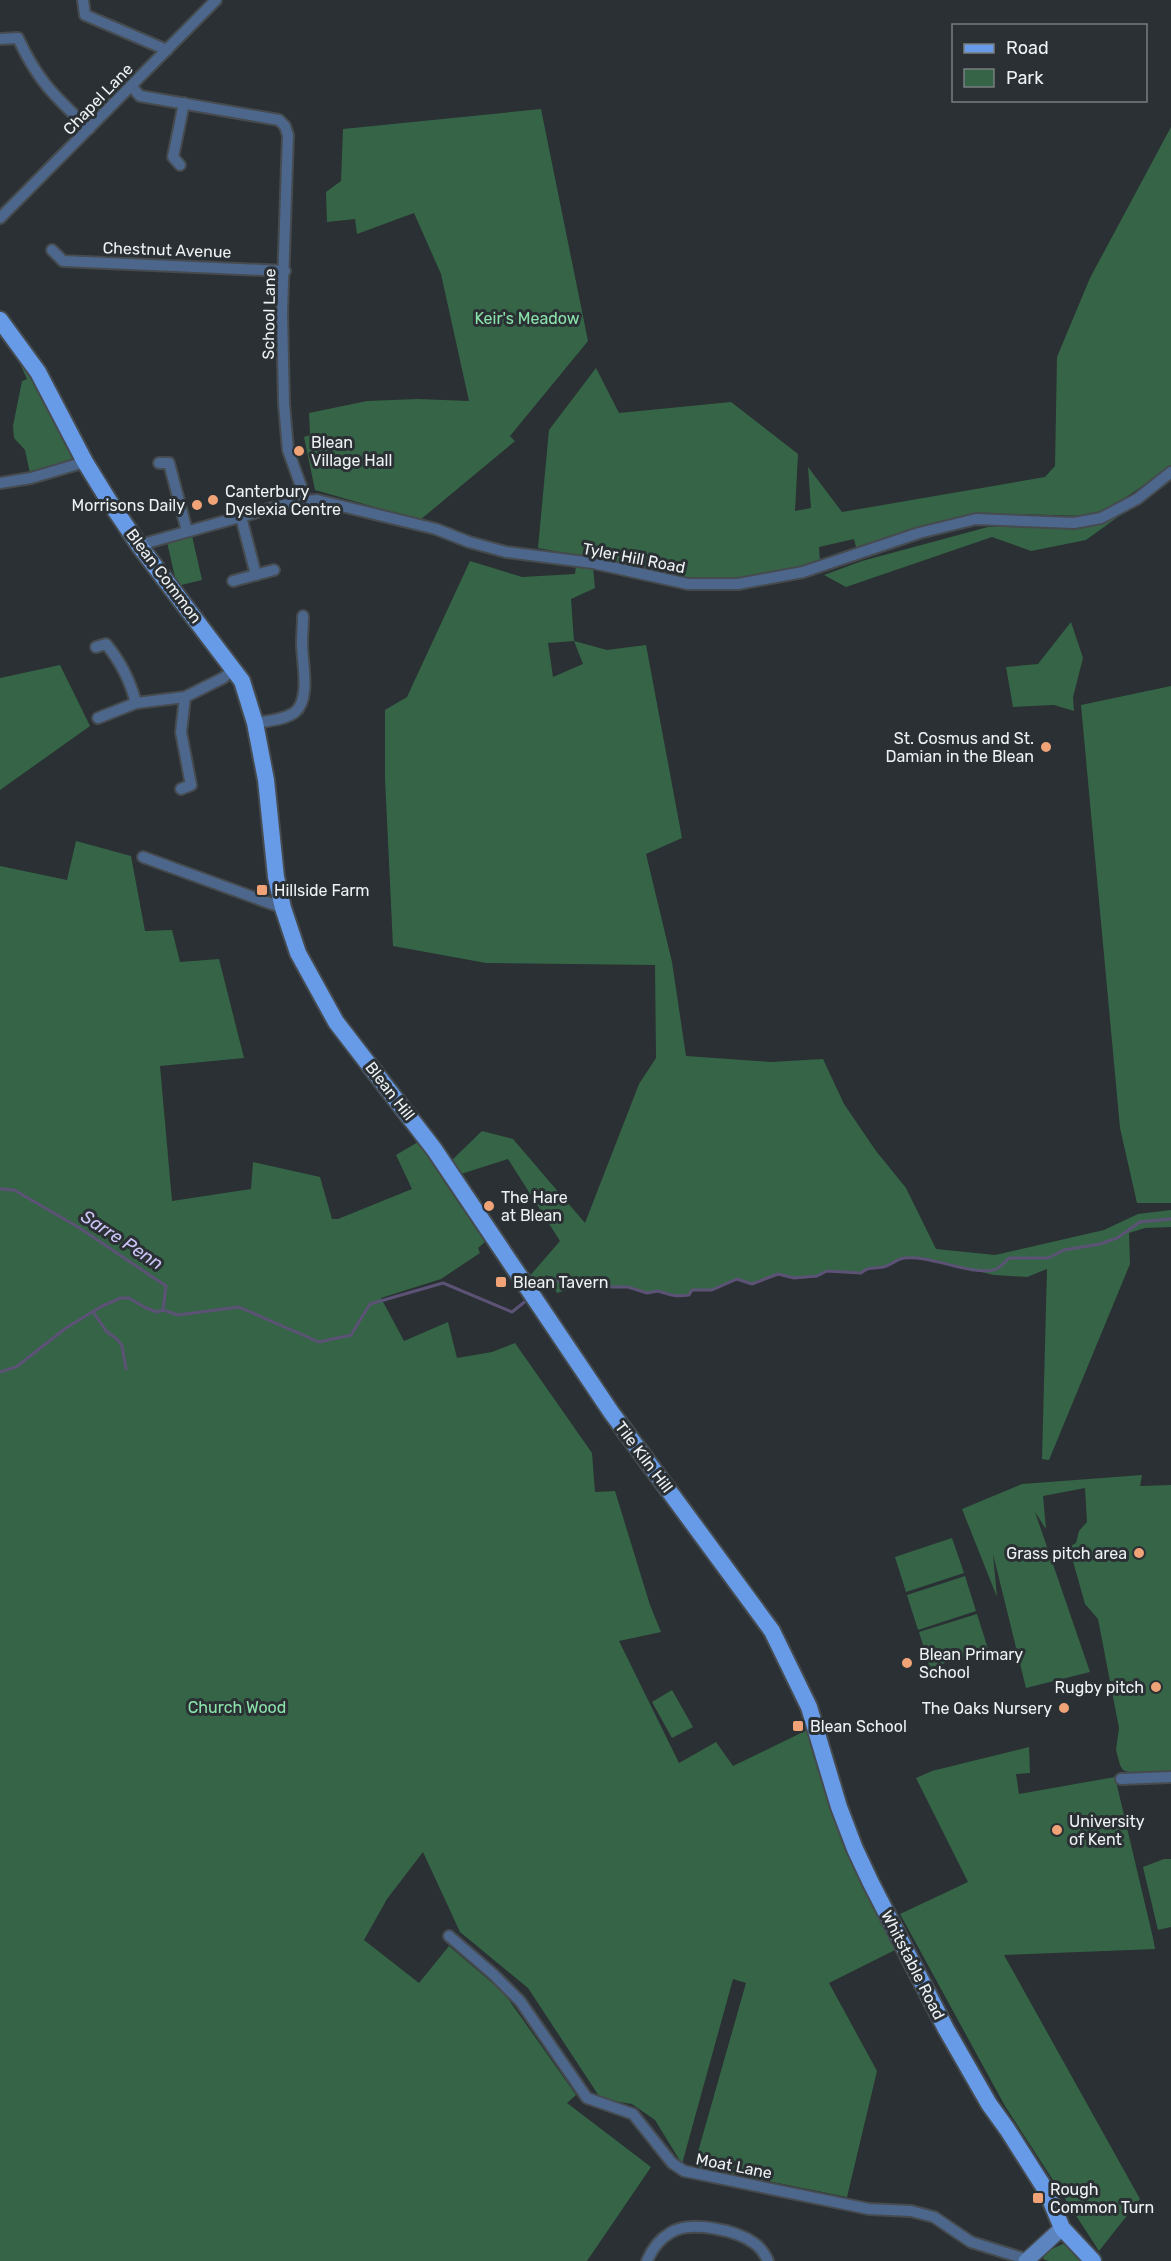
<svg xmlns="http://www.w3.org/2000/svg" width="1171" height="2261" viewBox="0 0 1171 2261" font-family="Rubik,sans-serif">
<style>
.green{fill:#356546;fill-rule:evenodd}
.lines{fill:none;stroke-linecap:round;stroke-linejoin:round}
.stream{stroke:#5c5276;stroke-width:3}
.street-casing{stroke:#454b4e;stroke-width:14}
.secondary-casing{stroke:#454b4e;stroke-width:18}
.primary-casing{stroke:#454b4e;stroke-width:20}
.street{stroke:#4d668b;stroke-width:10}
.secondary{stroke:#5c84bf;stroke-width:15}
.primary{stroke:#679ae7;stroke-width:16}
.poi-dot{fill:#efa377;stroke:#2a3033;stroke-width:2}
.labels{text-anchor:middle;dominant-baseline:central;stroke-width:6;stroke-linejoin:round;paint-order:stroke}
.street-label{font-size:16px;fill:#eef2f4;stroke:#2a3033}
.park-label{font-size:16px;fill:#8ae3aa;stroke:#2a3033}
.poi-label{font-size:16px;fill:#eef2f4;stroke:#2a3033;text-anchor:start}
.water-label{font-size:18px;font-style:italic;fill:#cdc4f8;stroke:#2a3033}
</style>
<rect width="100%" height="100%" fill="#2a3033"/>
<g class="green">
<path d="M541 109 588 341 510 436 515 441 420 520 315 490 304 437 310 435 309 413 367 401 418 399 469 401 441 274 414 213 357 234 355 219 327 222 326 192 341 181 343 129Z"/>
<path d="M1171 127V467L1117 503 1089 516 1012 514 956 520 857 551 854 539 819 547 820 562 755 577 673 578 631 565 538 548 549 430 596 368 619 413 731 402 798 454 795 511 811 508 808 467 842 512 1045 477 1055 466 1057 357 1090 278Z"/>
<path d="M20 346 85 462 31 478 25 450 14 438 13 426 22 381 27 379 15 353Z"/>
<path d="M1122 514 1086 540 1031 551 992 537 846 587 824 575 862 561 988 527H1073Z"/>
<path d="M192 536 202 580 177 586 167 542Z"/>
<path d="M470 561 522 577 575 574 576 566 593 568 595 588 571 599 574 641 607 650 646 645 682 838 646 854 672 962 686 1056 771 1062 823 1059 844 1104 876 1151 906 1188 936 1249 995 1255 1104 1230 1138 1214 1171 1210V1227L1145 1228 1129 1233 1130 1264 1049 1460 1042 1459 1047 1269 1027 1277 994 1275 930 1260 903 1258 884 1267H868L861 1273 827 1271 817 1276 794 1278 778 1274 752 1284 737 1279 712 1290H692L689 1295C676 1297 670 1295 658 1291L647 1293 628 1287H611L606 1282 599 1280 557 1293 547 1275 533 1284 528 1278 560 1241 508 1159 461 1174 451 1161 482 1131 513 1139 585 1223 639 1084 656 1058 655 965 486 963 393 946 385 779V710L407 697ZM574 641 583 664 553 677 548 643Z"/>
<path d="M1071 622 1083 658 1073 697 1074 711 1054 705 1013 707 1006 667 1038 664Z"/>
<path d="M60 665 90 726 0 790V678Z"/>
<path d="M1171 686V1203H1137L1120 1128 1081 705Z"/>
<path d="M76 841 131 856 145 931 172 930 180 962 219 959 244 1058 160 1066 172 1201 251 1189 253 1162 320 1177 332 1219H338L412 1189 396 1155 418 1142 485 1242 478 1248 480 1253 441 1279 381 1298 404 1341 448 1322 457 1358 492 1352 515 1343 592 1453 595 1492 615 1491 650 1605 661 1632 619 1641 679 1763 716 1742 733 1766 807 1730 827 1792 899 1948 829 1983 877 2071 847 2197 694 2166 746 1983 733 1979 682 2164 655 2120 632 2104 601 2099 528 1988 460 1932 423 1852 387 1899 364 1940 419 1983 449 1946 504 1993 576 2095 567 2103 651 2167 587 2261H0V866L67 880Z"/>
<path d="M1142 1475 1140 1486 1171 1485V1773L1133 1774 1123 1770 1120 1765 1116 1750 1119 1728 1098 1619 1085 1604 1069 1547 1076 1543 1079 1531 1087 1522 1085 1488 1043 1496 1046 1529 1035 1512 1090 1672 1026 1688 993 1554 997 1597 962 1509 1022 1484Z"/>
<path d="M952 1538 964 1573 906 1592 895 1557Z"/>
<path d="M965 1576 976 1611 918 1630 907 1595Z"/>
<path d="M977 1614 988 1649 930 1668 919 1632Z"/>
<path d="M672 1690 693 1727 672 1738 652 1702Z"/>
<path d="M1029 1747 1030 1773 1016 1774 1019 1794 1115 1777 1153 1938 1155 1949 1004 1955 1140 2199 1099 2251 1005 2106 900 1914 968 1882 916 1778 932 1771Z"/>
<path d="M1164 1859H1171V1927L1158 1930 1143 1867Z"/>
<path d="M1063 2244 1070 2246 1087 2261H1049L1043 2259 1045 2252Z"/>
</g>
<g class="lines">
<g class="stream">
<path d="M0 1189 14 1190 78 1227 166 1286 163 1310"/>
<path d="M540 1290 557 1280C564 1282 571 1285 578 1286 592 1287 598 1275 611 1287H628L647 1293 658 1291C670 1295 676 1297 689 1295L692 1290H712L737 1279 752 1284 778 1274 794 1278 817 1276 827 1271 861 1273C869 1266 873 1269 883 1267 890 1266 897 1259 904 1258 932 1255 968 1275 994 1270 1000 1268 1004 1263 1009 1258H1048L1064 1250 1100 1244 1117 1238 1140 1222 1171 1219"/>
<path d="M93 1312 107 1332 117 1339 122 1346 126 1369"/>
<path d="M0 1372 16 1367 66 1328 102 1306 121 1298H129L146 1308 157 1312 163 1310 178 1315 239 1307 319 1342 351 1335 370 1304 443 1283 512 1312 527 1300"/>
</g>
<g class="street-casing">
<g id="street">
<path d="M83 0 85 15 167 50"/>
<path d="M0 39 18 38C38 82 56 97 89 129"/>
<path d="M131 86 140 96 279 120 285 126 288 135 282 312 284 404 288 450 306 500"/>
<path d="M180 165 173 157 184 103"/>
<path d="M0 218 216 0"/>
<path d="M52 250 63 261 285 271"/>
<path d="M159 463H169L187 531"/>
<path d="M0 483 31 478 85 462"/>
<path d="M241 517 256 575"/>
<path d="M141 548 150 542 290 503 317 500 436 529 469 542 506 552 593 563 688 584H738L803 572 919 533 976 519 1074 523 1101 518 1137 499 1171 472"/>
<path d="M233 581 274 570"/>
<path d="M96 647 106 644C121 662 130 680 136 703"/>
<path d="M98 718 136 703 185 697 223 678 234 669"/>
<path d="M255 723C267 721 285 720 295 712 311 699 302 662 302 644 302 635 303 626 303 616"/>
<path d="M181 789 191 785 181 732 185 697"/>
<path d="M143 857 283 908"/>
<path d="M1121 1779 1171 1777"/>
<path d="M449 1936 493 1974 520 2001 587 2098 633 2114 672 2163 684 2171 869 2209 911 2211 934 2217 971 2242 1032 2261"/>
<path d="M647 2261C652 2249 658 2240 670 2233 690 2220 736 2230 754 2243 761 2248 765 2254 768 2261"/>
</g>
</g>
<g class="secondary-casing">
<path id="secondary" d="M1026 2261 1062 2228"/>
</g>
<g class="primary-casing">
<path id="primary" d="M0 320 38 372 85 462 109 501 141 548 242 681 255 723 266 780 276 877 283 908 298 953 336 1022 434 1149 611 1412 772 1631 809 1707 839 1807 855 1849 871 1883 946 2029 989 2104 1007 2129 1047 2192 1062 2228 1093 2261"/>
</g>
<use href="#street" class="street"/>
<use href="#secondary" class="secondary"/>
<use href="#primary" class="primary"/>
</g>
<g class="poi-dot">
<circle cx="299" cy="451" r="6"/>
<circle cx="213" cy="500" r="6"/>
<circle cx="197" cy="505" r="6"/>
<circle cx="1046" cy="747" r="6"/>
<rect x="256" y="884" width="12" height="12" rx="3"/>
<circle cx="489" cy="1206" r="6"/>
<rect x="495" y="1276" width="12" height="12" rx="3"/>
<circle cx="1139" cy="1553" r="6"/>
<circle cx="907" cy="1663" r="6"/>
<circle cx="1156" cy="1687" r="6"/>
<circle cx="1064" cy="1708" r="6"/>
<rect x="792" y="1720" width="12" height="12" rx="3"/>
<circle cx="1057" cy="1830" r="6"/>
<rect x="1032" y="2192" width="12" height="12" rx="3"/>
</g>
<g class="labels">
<g class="street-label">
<text transform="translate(98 99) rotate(-46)">Chapel Lane</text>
<text transform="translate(167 250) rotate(2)">Chestnut Avenue</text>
<text transform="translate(269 314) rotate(-89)">School Lane</text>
<text transform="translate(634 558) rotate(11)">Tyler Hill Road</text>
<text transform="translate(164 576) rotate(53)">Blean Common</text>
<text transform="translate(390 1091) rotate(52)">Blean Hill</text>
<text transform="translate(644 1457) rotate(53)">Tile Kiln Hill</text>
<text transform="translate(913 1965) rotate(63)">Whitstable Road</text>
<text transform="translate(734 2166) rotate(11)">Moat Lane</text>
</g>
<g class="park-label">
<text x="527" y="318">Keir's Meadow</text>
<text x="237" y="1707">Church Wood</text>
</g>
<g class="poi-label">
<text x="311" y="442">Blean<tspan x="311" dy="18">Village Hall</tspan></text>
<text x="225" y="491">Canterbury<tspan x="225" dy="18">Dyslexia Centre</tspan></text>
<text x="185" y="505" text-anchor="end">Morrisons Daily</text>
<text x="1034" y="738" text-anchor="end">St. Cosmus and St.<tspan x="1034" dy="18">Damian in the Blean</tspan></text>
<text x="274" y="890">Hillside Farm</text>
<text x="501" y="1197">The Hare<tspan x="501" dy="18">at Blean</tspan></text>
<text x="513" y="1282">Blean Tavern</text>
<text x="1127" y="1553" text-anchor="end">Grass pitch area</text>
<text x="919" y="1654">Blean Primary<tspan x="919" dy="18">School</tspan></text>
<text x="1144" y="1687" text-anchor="end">Rugby pitch</text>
<text x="1052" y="1708" text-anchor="end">The Oaks Nursery</text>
<text x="810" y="1726">Blean School</text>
<text x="1069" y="1821">University<tspan x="1069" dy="18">of Kent</tspan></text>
<text x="1050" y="2189">Rough<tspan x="1050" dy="18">Common Turn</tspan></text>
</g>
<g class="water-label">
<text transform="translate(122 1240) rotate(33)">Sarre Penn</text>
</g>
</g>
<rect x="952" y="24" width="195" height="78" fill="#2a3033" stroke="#787e80" stroke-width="1.5"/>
<rect x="964" y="44" width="30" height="9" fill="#679ae7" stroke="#787e80" stroke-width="1.5"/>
<text x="1006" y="54" font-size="18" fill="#eef2f4">Road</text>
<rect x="964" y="69" width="30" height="18" fill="#356546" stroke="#787e80" stroke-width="1.5"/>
<text x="1006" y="84" font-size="18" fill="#eef2f4">Park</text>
</svg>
